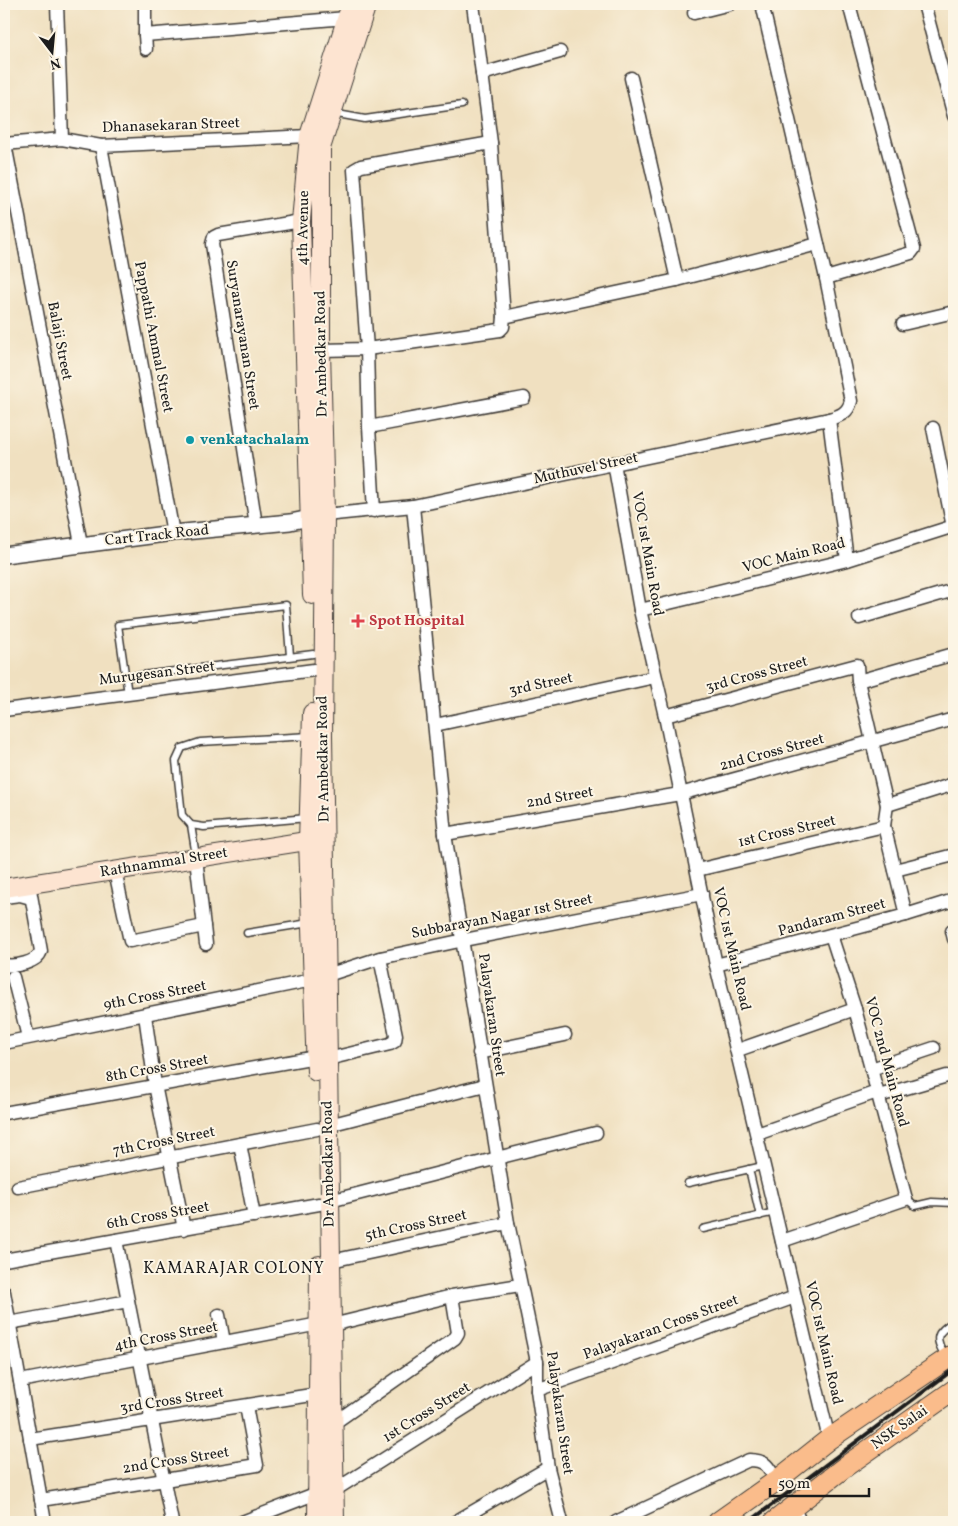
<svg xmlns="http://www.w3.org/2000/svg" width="958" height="1526" viewBox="0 0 958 1526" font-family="Vollkorn,serif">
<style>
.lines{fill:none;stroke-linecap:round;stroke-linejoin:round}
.service-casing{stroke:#3c3935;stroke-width:9}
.minor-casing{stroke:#3c3935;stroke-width:15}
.tertiary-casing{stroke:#3c3935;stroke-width:18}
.secondary-casing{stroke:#3c3935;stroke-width:20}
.primary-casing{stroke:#3c3935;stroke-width:22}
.service{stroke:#fff;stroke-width:6}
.minor{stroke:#fff;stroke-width:12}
.tertiary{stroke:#fff;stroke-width:15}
.secondary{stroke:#fde4d1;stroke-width:18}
.primary{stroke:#fabc8b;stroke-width:20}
.rail{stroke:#1c1c1c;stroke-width:4}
.culture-dot{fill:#0f9aa8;stroke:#fcf5e5;stroke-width:2}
.health-dot{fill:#e0444e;stroke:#fcf5e5;stroke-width:2}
.labels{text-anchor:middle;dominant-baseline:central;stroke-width:4;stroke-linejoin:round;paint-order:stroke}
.street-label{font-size:15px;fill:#1c1c1c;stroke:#fcf5e5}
.culture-label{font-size:15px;font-weight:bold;fill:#0d838f;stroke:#fcf5e5;text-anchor:start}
.health-label{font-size:15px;font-weight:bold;fill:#be3a42;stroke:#fcf5e5;text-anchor:start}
.neighbourhood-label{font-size:16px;letter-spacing:1px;fill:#1c1c1c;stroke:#fcf5e5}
</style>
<rect width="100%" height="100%" fill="#fcf5e5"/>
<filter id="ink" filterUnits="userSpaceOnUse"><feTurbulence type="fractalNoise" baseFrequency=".02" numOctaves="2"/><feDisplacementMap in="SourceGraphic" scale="10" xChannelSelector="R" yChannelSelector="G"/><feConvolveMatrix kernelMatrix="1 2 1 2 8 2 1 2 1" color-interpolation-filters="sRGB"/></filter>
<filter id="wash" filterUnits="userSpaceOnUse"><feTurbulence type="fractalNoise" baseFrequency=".0096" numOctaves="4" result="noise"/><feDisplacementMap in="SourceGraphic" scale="20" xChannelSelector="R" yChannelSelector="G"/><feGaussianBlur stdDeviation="1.12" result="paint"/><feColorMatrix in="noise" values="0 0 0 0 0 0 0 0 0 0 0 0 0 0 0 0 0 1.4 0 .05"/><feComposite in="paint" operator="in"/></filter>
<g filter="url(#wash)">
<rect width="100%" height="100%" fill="#f0e0c0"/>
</g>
<g filter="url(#ink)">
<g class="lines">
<g class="service-casing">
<g id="service">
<path d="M332 113 365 119 462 105"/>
<path d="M126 677 313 654"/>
<path d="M128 694 118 625 286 605 290 656"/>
<path d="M307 818 204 827 191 825 182 815 176 761 182 748 200 742 310 736"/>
<path d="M191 825 196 856"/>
<path d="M247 933 309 923"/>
<path d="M749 1169 760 1216"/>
<path d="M688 1183 763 1166"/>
<path d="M906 1199 915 1206 932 1202 954 1203"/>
<path d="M703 1229 775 1212"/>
<path d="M946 1358C934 1337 935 1334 954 1321"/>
</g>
</g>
<g class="minor-casing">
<g id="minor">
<path d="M57 4 62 139"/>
<path d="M145 4V35L346 18"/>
<path d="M473 4 491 143 504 317"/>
<path d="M924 4 954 116"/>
<path d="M694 13 730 4"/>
<path d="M145 35 146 49"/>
<path d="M482 74 560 52"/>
<path d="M631 78 677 280"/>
<path d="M4 144 62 139 101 146 309 136 317 138"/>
<path d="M5 144 81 544"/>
<path d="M101 146 173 533"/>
<path d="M826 278 911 253 914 249 849 4"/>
<path d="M903 324 954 312"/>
<path d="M321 350 367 349 500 330 503 327 504 317 677 280 818 244"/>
<path d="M829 419 847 560"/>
<path d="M369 427 524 398"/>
<path d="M933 428 953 527"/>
<path d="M614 463 640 610 665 716 716 965 829 1439"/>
<path d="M413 506 445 834 508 1223 537 1362V1390L548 1468 562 1522"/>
<path d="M374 511 369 427 367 349 354 170 361 166 491 143"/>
<path d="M325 515 413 506 829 419C840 416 848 413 851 401L826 278 762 4"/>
<path d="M256 525 212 244 214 237 218 235 301 221"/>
<path d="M640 610 847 560 954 526"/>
<path d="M859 618 954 590"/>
<path d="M858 681 954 654"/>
<path d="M4 710 314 670"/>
<path d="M665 716 857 665 858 681 887 805 884 826 906 915"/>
<path d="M435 725 655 677"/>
<path d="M887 805 954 784"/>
<path d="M445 834 680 794 954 719"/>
<path d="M196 858 206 944"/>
<path d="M697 870 884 826"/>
<path d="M895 870 954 855"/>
<path d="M115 871 130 941 204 926"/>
<path d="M4 897 20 895 31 898"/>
<path d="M952 931 954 939"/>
<path d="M4 965C15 967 37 963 41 951L29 884"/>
<path d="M716 965 906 915 954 900"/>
<path d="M13 977 28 1037"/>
<path d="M145 1015 155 1085 184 1229"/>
<path d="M4 1043 312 980 380 958 464 940 702 894"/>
<path d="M738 1050 855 1009"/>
<path d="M479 1053 565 1035"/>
<path d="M328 1059 390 1044 395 1041 396 1035 380 958"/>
<path d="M871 1069 934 1048"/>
<path d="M879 1096 947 1076"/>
<path d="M4 1113 316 1057"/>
<path d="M329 1125 485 1085"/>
<path d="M757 1134 877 1092"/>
<path d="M240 1144 254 1216"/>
<path d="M497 1158 596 1133"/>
<path d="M18 1187 317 1129"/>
<path d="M330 1201 498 1158"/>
<path d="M116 1240 172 1522"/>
<path d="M782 1241 906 1199 855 1009 831 935"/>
<path d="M4 1260 319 1204"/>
<path d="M331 1261 508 1223"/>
<path d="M4 1292 45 1522"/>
<path d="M219 1315 224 1342"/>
<path d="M9 1323 128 1301"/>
<path d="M332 1325 452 1296 520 1285"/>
<path d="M20 1381 319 1324"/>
<path d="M537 1390 795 1297"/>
<path d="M334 1423 455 1338 458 1333 452 1296"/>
<path d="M30 1439 318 1394"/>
<path d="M335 1490 537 1362"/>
<path d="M41 1500 257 1465 246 1406"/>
<path d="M794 1508 800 1522"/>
<path d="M242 1522 317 1493"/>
<path d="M455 1522 548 1468"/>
<path d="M616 1522 749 1460C766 1460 769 1467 776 1481"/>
</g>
</g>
<g class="tertiary-casing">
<path id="tertiary" d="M4 555 173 533 290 522 320 516"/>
</g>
<g class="secondary-casing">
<g id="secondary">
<path d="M312 595 301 221 309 136 351 4"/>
<path d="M312 713 308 841 316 1072"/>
<path d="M4 888 319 839"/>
<path d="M317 1522 319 1265"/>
<path d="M335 1522 323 735 325 515 321 350V148L367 4"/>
</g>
</g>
<g class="primary-casing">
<g id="primary">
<path d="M718 1522 776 1481 829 1439 954 1354"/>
<path d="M774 1522 846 1466 954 1390"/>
</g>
</g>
<use href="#service" class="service"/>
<use href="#minor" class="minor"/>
<use href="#tertiary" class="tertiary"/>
<use href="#secondary" class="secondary"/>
<use href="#primary" class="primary"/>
<path class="rail" d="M749 1522 954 1369"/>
</g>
</g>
<circle class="culture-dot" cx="190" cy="440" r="5"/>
<path class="health-dot" d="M355.5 613.5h5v5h5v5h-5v5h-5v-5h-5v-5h5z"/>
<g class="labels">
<g class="street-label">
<text transform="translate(171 126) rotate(-2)">Dhanasekaran Street</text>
<text transform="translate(304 228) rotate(-89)">4th Avenue</text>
<text transform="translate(242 335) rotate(81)">Suryanarayanan Street</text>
<text transform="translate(153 337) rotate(79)">Pappathi Ammal Street</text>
<text transform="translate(59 341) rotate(79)">Balaji Street</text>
<text transform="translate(322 354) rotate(-91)">Dr Ambedkar Road</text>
<text transform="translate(586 469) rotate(-12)">Muthuvel Street</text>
<text transform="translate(157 536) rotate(-6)">Cart Track Road</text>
<text transform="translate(647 554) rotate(80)">VOC 1st Main Road</text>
<text transform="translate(794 556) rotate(-14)">VOC Main Road</text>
<text transform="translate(157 674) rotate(-7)">Murugesan Street</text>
<text transform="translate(757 675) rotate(-15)">3rd Cross Street</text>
<text transform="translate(541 685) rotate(-12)">3rd Street</text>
<text transform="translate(772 753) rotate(-15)">2nd Cross Street</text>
<text transform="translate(324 759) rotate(-91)">Dr Ambedkar Road</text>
<text transform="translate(560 798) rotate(-10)">2nd Street</text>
<text transform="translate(787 832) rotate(-13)">1st Cross Street</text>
<text transform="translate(164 863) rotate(-9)">Rathnammal Street</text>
<text transform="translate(502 917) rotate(-11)">Subbarayan Nagar 1st Street</text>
<text transform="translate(832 918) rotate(-15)">Pandaram Street</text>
<text transform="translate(731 949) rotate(77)">VOC 1st Main Road</text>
<text transform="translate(155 996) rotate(-11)">9th Cross Street</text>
<text transform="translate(491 1015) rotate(82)">Palayakaran Street</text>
<text transform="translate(886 1062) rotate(75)">VOC 2nd Main Road</text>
<text transform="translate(157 1069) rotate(-10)">8th Cross Street</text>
<text transform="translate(164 1142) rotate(-11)">7th Cross Street</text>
<text transform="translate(329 1164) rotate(-91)">Dr Ambedkar Road</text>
<text transform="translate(158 1216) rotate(-10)">6th Cross Street</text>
<text transform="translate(416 1226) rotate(-12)">5th Cross Street</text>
<text transform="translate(661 1328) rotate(-20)">Palayakaran Cross Street</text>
<text transform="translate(166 1337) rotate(-11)">4th Cross Street</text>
<text transform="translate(823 1343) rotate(77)">VOC 1st Main Road</text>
<text transform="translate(172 1401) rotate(-9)">3rd Cross Street</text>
<text transform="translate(427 1413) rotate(-32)">1st Cross Street</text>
<text transform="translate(559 1413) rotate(82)">Palayakaran Street</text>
<text transform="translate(900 1428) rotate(-35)">NSK Salai</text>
<text transform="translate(176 1461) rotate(-9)">2nd Cross Street</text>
</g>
<g class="culture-label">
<text x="200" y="440">venkatachalam</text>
</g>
<g class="health-label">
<text x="369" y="621">Spot Hospital</text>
</g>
<g class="neighbourhood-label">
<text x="234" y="1269">KAMARAJAR COLONY</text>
</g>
</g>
<rect width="958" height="1526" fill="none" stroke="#fcf5e5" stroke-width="20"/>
<g transform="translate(52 52) rotate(164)" stroke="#fcf5e5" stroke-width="4" paint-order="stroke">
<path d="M0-4L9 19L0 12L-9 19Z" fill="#1c1c1c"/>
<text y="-8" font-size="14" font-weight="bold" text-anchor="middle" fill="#1c1c1c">N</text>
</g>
<path d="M770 1488v8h99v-8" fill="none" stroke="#1c1c1c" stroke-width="2.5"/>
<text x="778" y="1488" font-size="15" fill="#1c1c1c" stroke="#fcf5e5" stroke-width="4" paint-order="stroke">50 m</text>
</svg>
